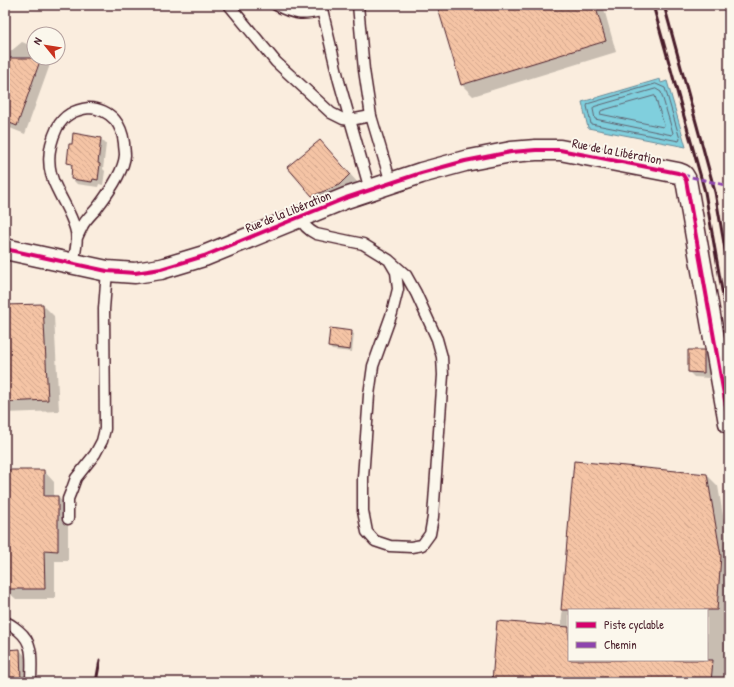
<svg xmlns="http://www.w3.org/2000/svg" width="734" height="687" viewBox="0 0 734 687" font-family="'Patrick Hand',sans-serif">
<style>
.water{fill:#80cfdd;stroke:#6a8996}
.shadow{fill:#0003;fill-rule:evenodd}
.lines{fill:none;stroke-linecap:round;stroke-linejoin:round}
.shore{stroke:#606572;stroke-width:1}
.building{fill:url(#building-back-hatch);stroke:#4a1f2b}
.lane-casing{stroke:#4a1f2b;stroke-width:13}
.street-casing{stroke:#4a1f2b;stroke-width:23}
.lane{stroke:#fbf7ec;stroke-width:10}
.street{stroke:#fbf7ec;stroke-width:20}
.rail{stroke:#4a1f2b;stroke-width:3}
.quiet{stroke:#8e44ad;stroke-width:3;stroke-dasharray:6 3;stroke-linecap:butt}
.cycleway-casing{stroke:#fbf7ec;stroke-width:6}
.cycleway{stroke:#d6006c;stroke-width:4}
.labels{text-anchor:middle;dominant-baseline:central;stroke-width:4;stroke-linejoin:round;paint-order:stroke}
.street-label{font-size:13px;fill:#4a1f2b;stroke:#fbf7ec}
</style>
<defs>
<pattern id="building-back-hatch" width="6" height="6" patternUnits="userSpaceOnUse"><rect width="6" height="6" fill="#f5c4a5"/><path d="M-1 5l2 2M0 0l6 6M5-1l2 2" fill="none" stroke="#d4a88e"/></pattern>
</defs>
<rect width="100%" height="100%" fill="#faedde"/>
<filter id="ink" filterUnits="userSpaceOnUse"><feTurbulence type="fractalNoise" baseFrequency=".025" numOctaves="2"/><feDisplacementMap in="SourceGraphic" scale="8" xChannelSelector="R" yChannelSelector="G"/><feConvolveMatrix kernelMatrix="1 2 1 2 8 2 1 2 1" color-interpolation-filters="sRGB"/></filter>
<g filter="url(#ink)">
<path class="water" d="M660 79 661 83 667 81 686 147 588 128 582 102Z"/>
<g class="shadow">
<path d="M163 5H173L166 8Z"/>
<path d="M438 5H614V6L604 9 616 52 473 96 462 85Z"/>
<path d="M22 42 34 47V58H51L52 59 25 134 5 126V65L10 52Z"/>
<path d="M101 139 106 144 103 169 105 171 103 185 99 184 98 187 77 184 72 179 73 168 68 163Z"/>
<path d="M320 141 358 183 321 204 289 167Z"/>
<path d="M43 305 54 316 59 411 5 413V306Z"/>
<path d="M351 332 354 334 352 352 332 350 329 347Z"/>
<path d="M704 351 710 356 709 378 694 377 689 372Z"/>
<path d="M575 462 707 475 718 486 729 552V601L723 682H493L561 628ZM569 610H707V660H569Z"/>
<path d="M5 471H44L54 482V497H58L68 508V561H55V599H16L5 589Z"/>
<path d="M20 650 25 656 26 682H5V651Z"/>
</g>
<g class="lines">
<g class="shore">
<path d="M656 84 665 88 680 139 679 141 591 124 587 106 588 104Z"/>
<path d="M656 89 661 92 673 133 672 135 595 119 593 109 594 107Z"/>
<path d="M655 96 664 125 663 127 600 114 601 111Z"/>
</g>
</g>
<g class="building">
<path d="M437 5H595L606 41 461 85Z"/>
<path d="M5 58H41L17 126 5 121Z"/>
<path d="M73 133 101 138 98 163 100 164 98 180 93 179 92 182 71 179 72 164 67 163 69 144H72Z"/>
<path d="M320 140 350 174 339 185 312 196 287 167Z"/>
<path d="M43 304 48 400 5 402V305Z"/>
<path d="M330 328 352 331 350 350 328 347Z"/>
<path d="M688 350H704V373L688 372Z"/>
<path d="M574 461 707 474 721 556 717 610H561Z"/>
<path d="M5 470H44V496H58V551L44 550 45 589H5Z"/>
<path d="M497 621 569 627V660H713L711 682H492Z"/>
<path d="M20 649 21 682H5V650Z"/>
</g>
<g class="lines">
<g class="lane-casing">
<g id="lane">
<path d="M229 5 276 62 331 113 343 119 350 120 371 116"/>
<path d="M276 5C294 15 302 15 322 11"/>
<path d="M321 5 339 81 370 190"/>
<path d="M358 5 364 70 371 116 391 183"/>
<path d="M299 217C303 225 308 230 316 234L363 244 389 260 406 275 416 293 437 339 442 357 443 375 433 517 430 534 422 545 411 547 390 546 375 541 367 532 363 511V478L369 395 373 366 392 313 398 289 396 272 389 260"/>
<path d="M73 264C75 252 79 239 75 228 71 214 63 202 57 189 46 169 47 149 57 128 64 115 74 110 89 108 99 108 109 113 115 120 120 126 123 135 124 143 124 147 125 151 125 155 124 172 107 195 97 208 92 214 85 220 82 227 80 231 78 235 77 238"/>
<path d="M68 519V499L72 489 76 478 95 454 102 441 105 429 104 309 107 271"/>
<path d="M5 622C11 624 14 627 19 631 35 644 31 662 31 682"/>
</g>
</g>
<g class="street-casing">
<path id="street" d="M5 249 107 271 135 273 161 269 204 256 346 198 421 173 465 161 511 152 536 150H560L678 173 683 175 686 180 729 423"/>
</g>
<use href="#lane" class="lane"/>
<use href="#street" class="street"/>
<g class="rail">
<path d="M653 5 705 192 729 331"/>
<path d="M664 5 715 192 729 272"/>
<path d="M96 682 100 660"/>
</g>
<g class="quiet">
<path d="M5 11 8 5"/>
<path d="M683 175 729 186"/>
</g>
<g class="cycleway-casing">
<path id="cycleway" d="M5 249 107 271 135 273 161 269 204 256 346 198 421 173 465 161 511 152 536 150H560L678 173 683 175 686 180 729 423"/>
</g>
<use href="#cycleway" class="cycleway"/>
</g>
</g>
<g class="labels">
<g class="street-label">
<text transform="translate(617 151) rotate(11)">Rue de la Libération</text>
<text transform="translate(288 211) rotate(-22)">Rue de la Libération</text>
</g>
</g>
<rect width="734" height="687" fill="none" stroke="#fbf7ec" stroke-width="20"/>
<rect x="10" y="10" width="714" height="667" fill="none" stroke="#4a1f2b" stroke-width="1.5" filter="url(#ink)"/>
<rect x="568" y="609" width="140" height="52" fill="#fbf7ec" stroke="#b4a19f"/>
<rect x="576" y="622" width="20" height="6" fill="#d6006c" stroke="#b4a19f"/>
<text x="604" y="629" font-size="12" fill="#4a1f2b">Piste cyclable</text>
<rect x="576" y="642" width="20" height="6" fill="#8e44ad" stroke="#b4a19f"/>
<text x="604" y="649" font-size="12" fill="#4a1f2b">Chemin</text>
<g transform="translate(46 46) rotate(300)"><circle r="19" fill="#fbf7ec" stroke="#b4a19f"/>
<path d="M0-3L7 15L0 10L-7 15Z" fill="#c8321e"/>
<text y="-6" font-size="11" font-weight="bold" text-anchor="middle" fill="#4a1f2b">N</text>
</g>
</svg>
